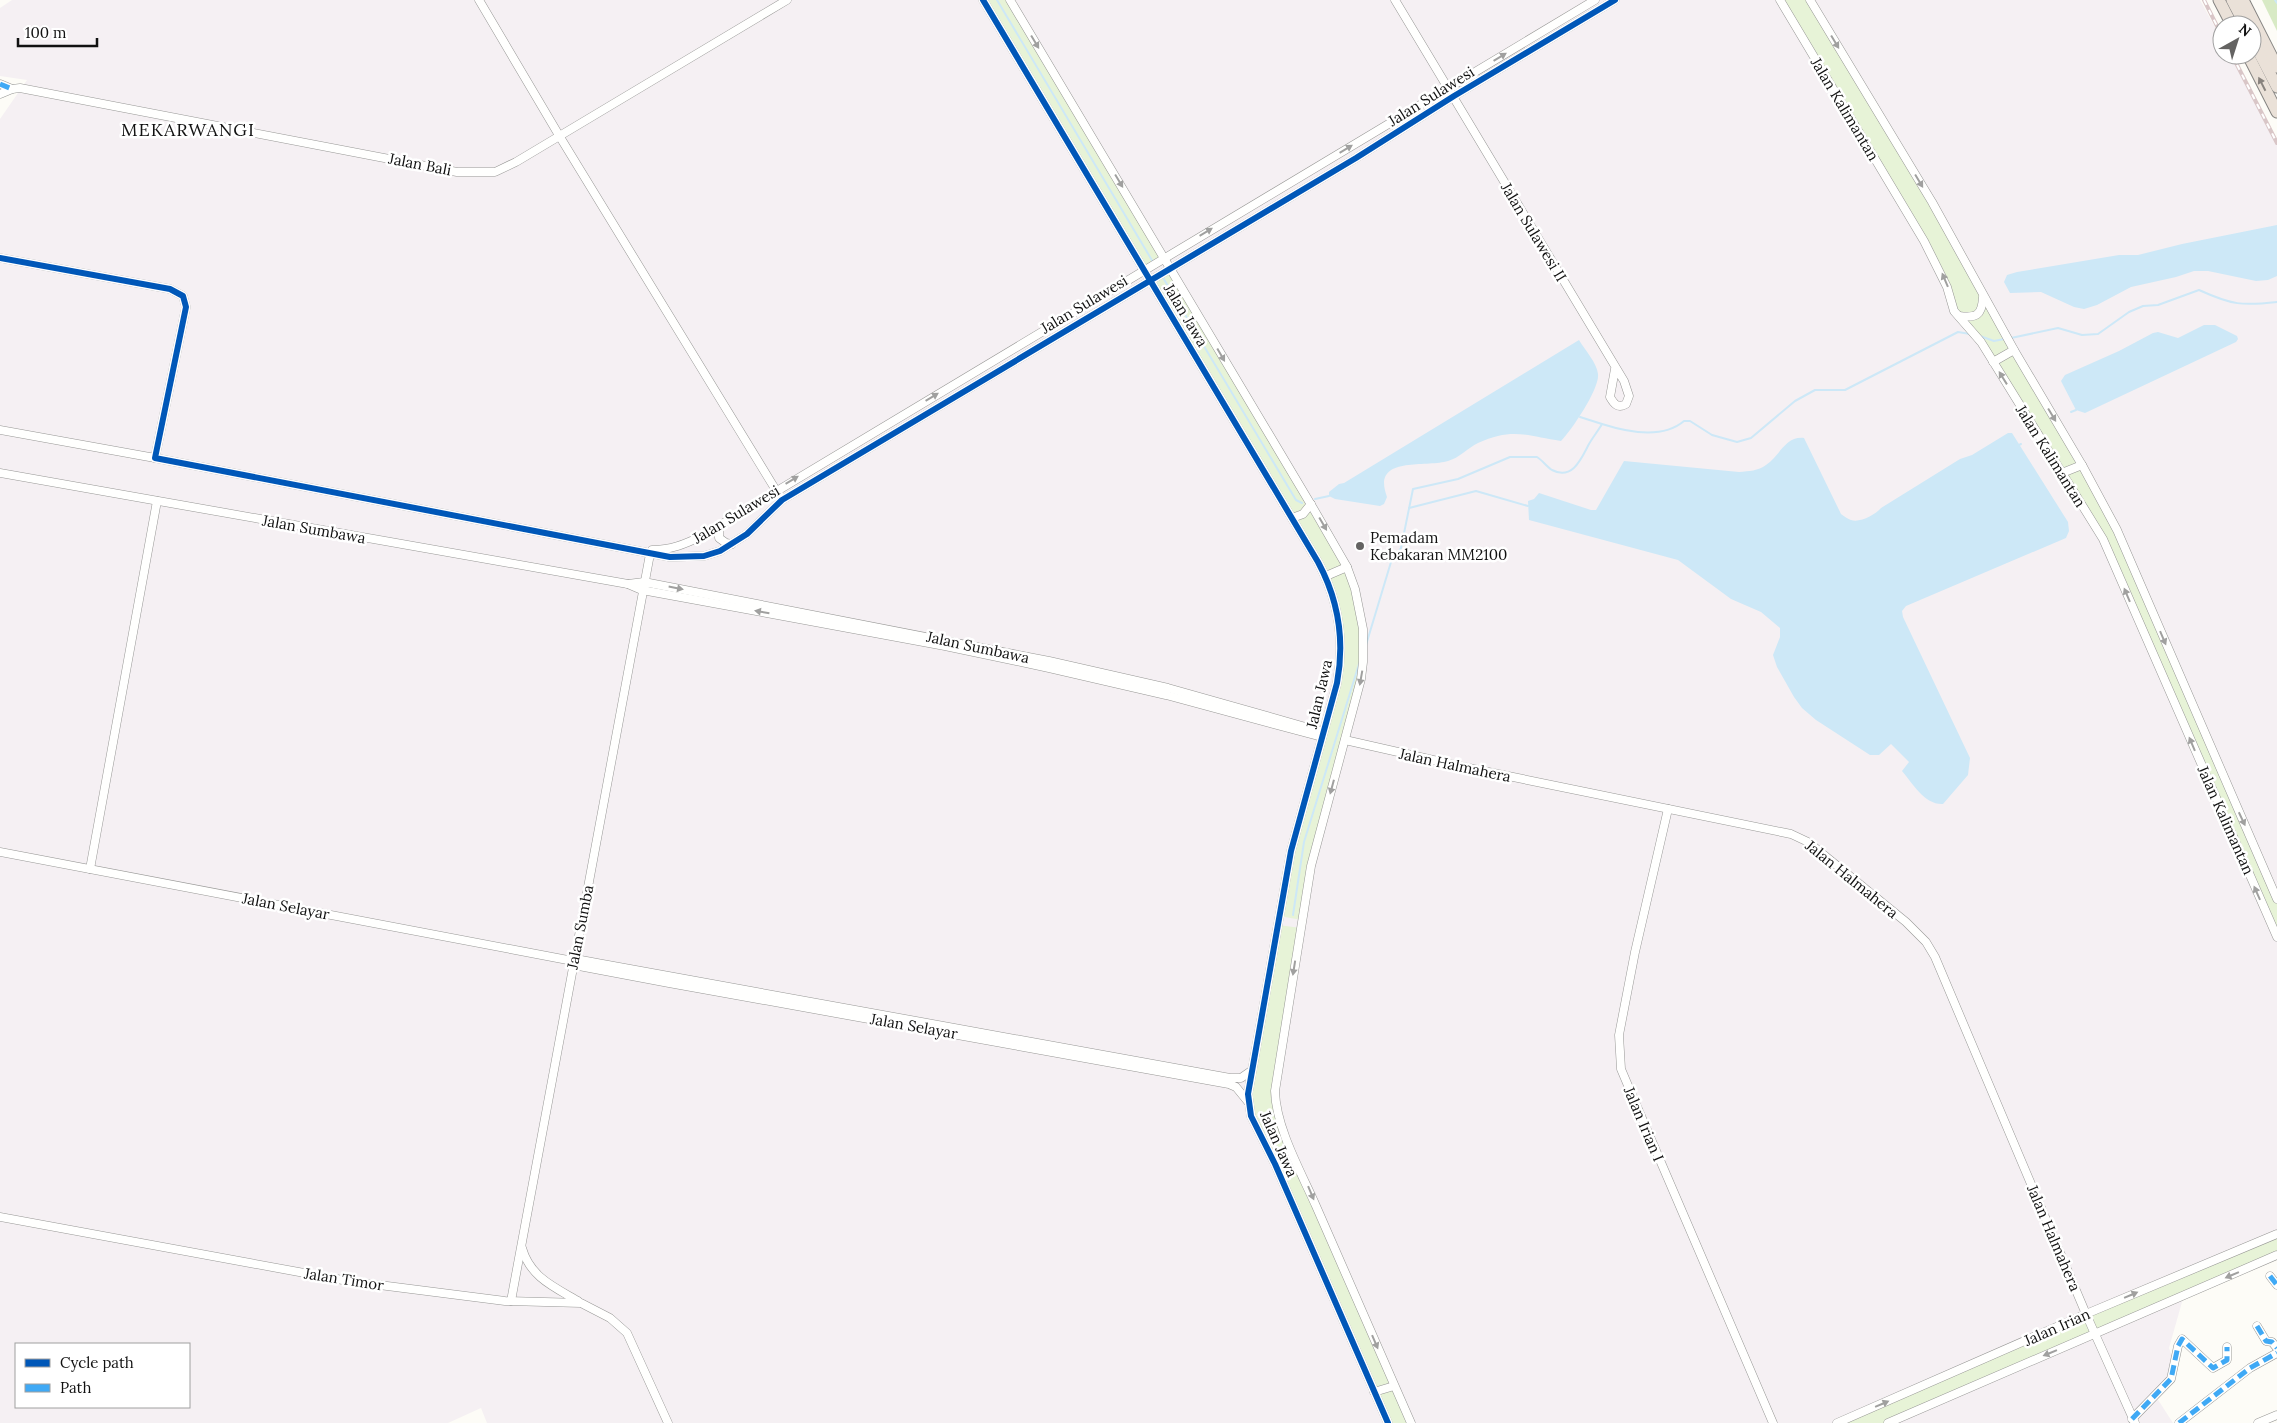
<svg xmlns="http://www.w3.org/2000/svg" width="2277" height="1423" viewBox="0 0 2277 1423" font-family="Lora,serif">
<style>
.industrial{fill:#f5f0f3;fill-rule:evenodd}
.green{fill:#e7f3d7}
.forest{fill:#d8eac5}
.water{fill:#cde8f7}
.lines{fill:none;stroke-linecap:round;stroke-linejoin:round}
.stream{stroke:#cde8f7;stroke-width:2}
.minor-casing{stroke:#979795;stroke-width:9}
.highway-casing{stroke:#858482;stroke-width:13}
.minor{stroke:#fffffe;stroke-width:8}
.highway{stroke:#eae1d8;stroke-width:11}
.rail-casing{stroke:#d9c6c7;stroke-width:4}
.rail{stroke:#fff;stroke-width:2;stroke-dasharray:5.5;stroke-linecap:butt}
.quiet{stroke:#3fa9f5;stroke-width:5;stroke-dasharray:10 5;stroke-linecap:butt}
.cycleway-casing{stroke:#fff;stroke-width:9}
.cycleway{stroke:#0057b8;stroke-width:6}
.oneway{fill:#a0a09f}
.oneway2{fill:#88837e}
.poi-dot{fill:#646362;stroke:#fff;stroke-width:2}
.labels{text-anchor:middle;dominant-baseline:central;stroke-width:5;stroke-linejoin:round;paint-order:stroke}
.street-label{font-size:15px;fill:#111;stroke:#fff}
.poi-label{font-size:15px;fill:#111;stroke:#fff;text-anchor:start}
.quarter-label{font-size:18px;letter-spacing:1px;fill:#111;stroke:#fff}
</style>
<rect width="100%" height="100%" fill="#fdfcf7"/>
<path class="industrial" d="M12 0H2200L2222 40V55H2230L2277 140V1255L2184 1295 2169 1348 2177 1371 2155 1395 2173 1423H487L481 1408 448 1423H0V119L27 80 0 76V8ZM16 1344H189V1407H16Z"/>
<g class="green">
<path d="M983 0H1010L1164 257 1144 269Z"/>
<path d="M1780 0H1810L1970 271 2117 530 2277 899V937L2103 539 1993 362 1954 311 1947 287Z"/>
<path d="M1170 267 1347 567 1360 607 1361 679 1311 866 1302 920 1279 916 1299 818 1341 665 1333 593 1150 279Z"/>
<path d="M1278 925 1301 928 1275 1091 1280 1121 1410 1423H1388L1249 1103Z"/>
<path d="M2277 1234V1255L1888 1423H1837Z"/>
</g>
<path class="forest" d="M2262 0H2277V31Z"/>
<g class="water">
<path d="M2277 225V276L2268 280 2256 281 2208 271H2194L2176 277 2131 287 2097 305 2084 309 2074 307 2041 292 2010 293 2004 282 2007 275 2017 272 2119 255H2138L2182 244Z"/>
<path d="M2204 325H2215L2237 336 2238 339 2236 342 2085 413 2076 410 2061 381 2065 375 2119 351 2153 333 2158 332 2178 338Z"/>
<path d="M1579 340C1585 350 1597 363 1598 374 1600 388 1572 430 1561 441 1527 436 1513 427 1478 443 1468 448 1459 458 1448 461 1425 468 1371 455 1387 497L1384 504 1380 506 1335 499 1329 496V492L1339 484 1344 483Z"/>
<path d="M2008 433H2012L2068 522 2069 531 2066 538 1906 606 1902 611 1903 617 1970 758 1968 775 1943 804C1925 805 1913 784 1902 771L1909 762 1891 744 1879 755H1870L1816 720 1802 708 1794 697 1777 667 1773 655 1780 637V628L1761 612 1731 599 1678 560 1529 520 1528 501 1534 499 1539 493 1591 510H1596L1624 461 1739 472C1749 471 1758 471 1766 465 1780 456 1785 436 1804 438L1841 514C1844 516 1848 519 1851 520 1860 523 1875 515 1881 508L1960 459 1972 455Z"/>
</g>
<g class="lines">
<g class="stream">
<path d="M997 0 1153 262"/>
<path d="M2275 0 2277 3"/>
<path d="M1162 276 1296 500 1302 503"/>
<path d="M1980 336 1994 341 2004 339"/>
<path d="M2011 338 2058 328 2082 335 2098 334 2129 312 2143 306 2158 305 2199 290C2232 305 2242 306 2277 302"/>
<path d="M2071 412 2076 410"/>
<path d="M1580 417 1602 424"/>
<path d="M2019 445 2021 444"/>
<path d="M1315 499 1329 496"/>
<path d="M1409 508 1476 491 1528 506"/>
<path d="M1366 645 1391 562 1401 548 1413 489 1458 479 1510 457H1537C1542 460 1547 467 1552 470 1573 481 1582 457 1589 444 1593 437 1598 431 1602 424 1627 432 1663 439 1684 421H1690L1712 435 1737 442 1751 438 1795 401 1815 390H1845L1958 332 1970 334"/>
<path d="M1293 915 1304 842 1359 664"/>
</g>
<g class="minor-casing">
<g id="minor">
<path d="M479 0 560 137 777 492"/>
<path d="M983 0 1318 562C1339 601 1345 640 1337 683L1291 851 1248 1094 1251 1116 1275 1164 1388 1423"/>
<path d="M1010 0 1313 508 1347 567 1355 589 1363 629V662L1361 679 1311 866 1275 1091C1276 1128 1301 1172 1316 1206 1348 1278 1379 1351 1411 1423"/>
<path d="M1395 0 1624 381 1629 396 1626 404C1618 409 1614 404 1610 397L1615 369"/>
<path d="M1780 0 1924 241 1947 287 1954 311 1981 342 2103 539 2277 937"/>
<path d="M1810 0 1932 202 2014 350 2082 465 2117 530 2277 899"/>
<path d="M0 84 12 89"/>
<path d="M0 94 12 89 20 88 457 172H495L516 162 787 0"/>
<path d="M0 258 170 289 183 296 186 307 155 458 670 557 704 556 720 551 747 534 782 500 1356 158 1454 96 1615 0"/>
<path d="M1959 316C1976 318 1982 316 1983 297"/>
<path d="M1993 362 2014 350"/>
<path d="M0 430 155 458"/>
<path d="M0 473 628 584 642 590 945 646 1049 668 1166 695 1322 737"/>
<path d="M2062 473 2082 465"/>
<path d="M1292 518 1303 514 1311 504"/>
<path d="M719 526V538L726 543 732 544"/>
<path d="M652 550C671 550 685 544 702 536L1595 0"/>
<path d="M1326 576 1347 567"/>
<path d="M628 584 644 582 1049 661 1168 688 1323 732"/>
<path d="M1345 740 1464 767 1791 834 1808 842 1906 922 1926 942 1935 957 2086 1314 2135 1423"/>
<path d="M1668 809 1635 952 1619 1035 1621 1069 1632 1095 1773 1423"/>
<path d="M0 852 573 961"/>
<path d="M90 869 157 501"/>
<path d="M1249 1103 1236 1087 1229 1084 669 983 579 966 573 961 581 960 597 963 1230 1078H1241L1251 1071"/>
<path d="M0 1217 348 1281 505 1301 581 1303 610 1318 627 1333 668 1423"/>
<path d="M522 1248C530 1277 554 1287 578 1301"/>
<path d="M2270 1276 2277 1285"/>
<path d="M511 1301 650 554"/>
<path d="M2257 1326 2266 1341 2272 1342 2277 1348"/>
<path d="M1374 1392 1394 1386"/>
<path d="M2132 1419 2171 1379 2178 1346 2182 1339 2213 1368 2227 1360V1347"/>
<path d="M1837 1423 2086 1314 2277 1234"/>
<path d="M1888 1423 2277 1255"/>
<path d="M2179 1423 2250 1368 2277 1353"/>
<path d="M2258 1423 2277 1415"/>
</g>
</g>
<g class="highway-casing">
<g id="highway">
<path d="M2219 0 2232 25"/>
<path d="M2232 0 2245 25"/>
<path d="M2243 0 2277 67"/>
<path d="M2252 39 2277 87"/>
<path d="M2248 55 2277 112"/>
</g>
</g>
<use href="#minor" class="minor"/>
<use href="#highway" class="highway"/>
<g class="rail-casing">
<g id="rail">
<path d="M2204 0 2222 36"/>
<path d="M2232 55 2277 143"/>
</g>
</g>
<use href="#rail" class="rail"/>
<g class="quiet">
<path d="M0 84 12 89"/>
<path d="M2270 1276 2277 1285"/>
<path d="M2257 1326 2266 1341 2272 1342 2277 1348"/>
<path d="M2132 1419 2171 1379 2178 1346 2182 1339 2213 1368 2227 1360V1347"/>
<path d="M2179 1423 2250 1368 2277 1353"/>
</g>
<g class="cycleway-casing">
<g id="cycleway">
<path d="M983 0 1318 562C1339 601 1345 640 1337 683L1291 851 1248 1094 1251 1116 1275 1164 1388 1423"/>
<path d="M0 258 170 289 183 296 186 307 155 458 670 557 704 556 720 551 747 534 782 500 1356 158 1454 96 1615 0"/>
</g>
</g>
<use href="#cycleway" class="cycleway"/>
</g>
<defs><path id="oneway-solid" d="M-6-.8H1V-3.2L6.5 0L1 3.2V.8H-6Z" transform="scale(1.25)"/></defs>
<g class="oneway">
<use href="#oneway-solid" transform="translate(1035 42) rotate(59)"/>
<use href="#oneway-solid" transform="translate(1835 42) rotate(59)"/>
<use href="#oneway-solid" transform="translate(1500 57) rotate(-31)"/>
<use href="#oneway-solid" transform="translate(1346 149) rotate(-31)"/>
<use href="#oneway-solid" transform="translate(1119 181) rotate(59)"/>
<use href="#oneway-solid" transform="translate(1919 181) rotate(59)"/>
<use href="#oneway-solid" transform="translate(1206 232) rotate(-31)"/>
<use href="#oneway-solid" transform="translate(1945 280) rotate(-113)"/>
<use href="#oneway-solid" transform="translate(1221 355) rotate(60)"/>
<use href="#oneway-solid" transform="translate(2003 378) rotate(-122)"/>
<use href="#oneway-solid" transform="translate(932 397) rotate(-31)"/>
<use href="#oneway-solid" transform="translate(2052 415) rotate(59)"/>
<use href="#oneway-solid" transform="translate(792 480) rotate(-31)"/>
<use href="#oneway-solid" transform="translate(1323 524) rotate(60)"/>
<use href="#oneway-solid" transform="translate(676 588) rotate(11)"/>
<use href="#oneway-solid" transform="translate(2127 595) rotate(-113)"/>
<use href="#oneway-solid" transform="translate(762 612) rotate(-170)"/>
<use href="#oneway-solid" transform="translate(2163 638) rotate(67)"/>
<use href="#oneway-solid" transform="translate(1361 678) rotate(100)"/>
<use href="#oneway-solid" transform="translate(2192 744) rotate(-113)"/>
<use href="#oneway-solid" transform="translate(1332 787) rotate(105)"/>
<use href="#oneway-solid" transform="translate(2242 819) rotate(65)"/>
<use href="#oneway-solid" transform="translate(2257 893) rotate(-114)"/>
<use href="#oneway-solid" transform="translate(1294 968) rotate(99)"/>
<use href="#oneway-solid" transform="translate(1311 1193) rotate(67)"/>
<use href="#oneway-solid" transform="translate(2232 1275) rotate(157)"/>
<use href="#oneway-solid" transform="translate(2131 1295) rotate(-23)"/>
<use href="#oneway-solid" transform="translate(1375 1342) rotate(67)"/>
<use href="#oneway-solid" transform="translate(2050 1353) rotate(158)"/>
<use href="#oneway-solid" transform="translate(1882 1404) rotate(-23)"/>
</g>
<use class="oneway2" href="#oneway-solid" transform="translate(2262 84) rotate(-117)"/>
<circle class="poi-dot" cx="1360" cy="546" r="5"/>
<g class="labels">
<g class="street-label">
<text transform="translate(1431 96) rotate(-32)">Jalan Sulawesi</text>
<text transform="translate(1845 109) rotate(59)">Jalan Kalimantan</text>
<text transform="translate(420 164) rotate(11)">Jalan Bali</text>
<text transform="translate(1534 232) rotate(59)">Jalan Sulawesi II</text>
<text transform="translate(1084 304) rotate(-31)">Jalan Sulawesi</text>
<text transform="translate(1186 315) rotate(59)">Jalan Jawa</text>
<text transform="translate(2051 456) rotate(58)">Jalan Kalimantan</text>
<text transform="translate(736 514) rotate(-31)">Jalan Sulawesi</text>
<text transform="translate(314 529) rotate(10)">Jalan Sumbawa</text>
<text transform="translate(978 647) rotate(12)">Jalan Sumbawa</text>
<text transform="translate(1319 694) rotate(-77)">Jalan Jawa</text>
<text transform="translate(1455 765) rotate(12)">Jalan Halmahera</text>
<text transform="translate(2226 820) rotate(66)">Jalan Kalimantan</text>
<text transform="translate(1852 879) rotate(39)">Jalan Halmahera</text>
<text transform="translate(286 906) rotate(11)">Jalan Selayar</text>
<text transform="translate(580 927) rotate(-79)">Jalan Sumba</text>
<text transform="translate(914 1026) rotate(10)">Jalan Selayar</text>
<text transform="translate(1644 1124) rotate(67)">Jalan Irian I</text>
<text transform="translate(1279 1144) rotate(66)">Jalan Jawa</text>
<text transform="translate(2054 1238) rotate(67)">Jalan Halmahera</text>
<text transform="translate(344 1279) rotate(9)">Jalan Timor</text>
<text transform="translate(2057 1327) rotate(-24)">Jalan Irian</text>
</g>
<g class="poi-label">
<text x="1370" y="537">Pemadam<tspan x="1370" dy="17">Kebakaran MM2100</tspan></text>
</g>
<g class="quarter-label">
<text x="188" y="129">MEKARWANGI</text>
</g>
</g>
<rect x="15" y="1343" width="175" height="65" fill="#ffffff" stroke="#a0a0a0"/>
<rect x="25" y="1359" width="25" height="8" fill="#0057b8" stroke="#a0a0a0"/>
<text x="60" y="1368" font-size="15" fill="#111111">Cycle path</text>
<rect x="25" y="1384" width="25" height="8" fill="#3fa9f5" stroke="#a0a0a0"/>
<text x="60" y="1393" font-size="15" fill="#111111">Path</text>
<g transform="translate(2237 40) rotate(39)"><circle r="24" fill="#ffffff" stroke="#a0a0a0"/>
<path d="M0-4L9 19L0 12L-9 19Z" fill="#646362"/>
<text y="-8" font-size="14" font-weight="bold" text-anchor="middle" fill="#111111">N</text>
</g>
<path d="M18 38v8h79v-8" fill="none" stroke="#111111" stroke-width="2.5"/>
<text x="25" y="38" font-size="15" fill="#111111" stroke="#ffffff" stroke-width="4" paint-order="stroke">100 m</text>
</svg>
